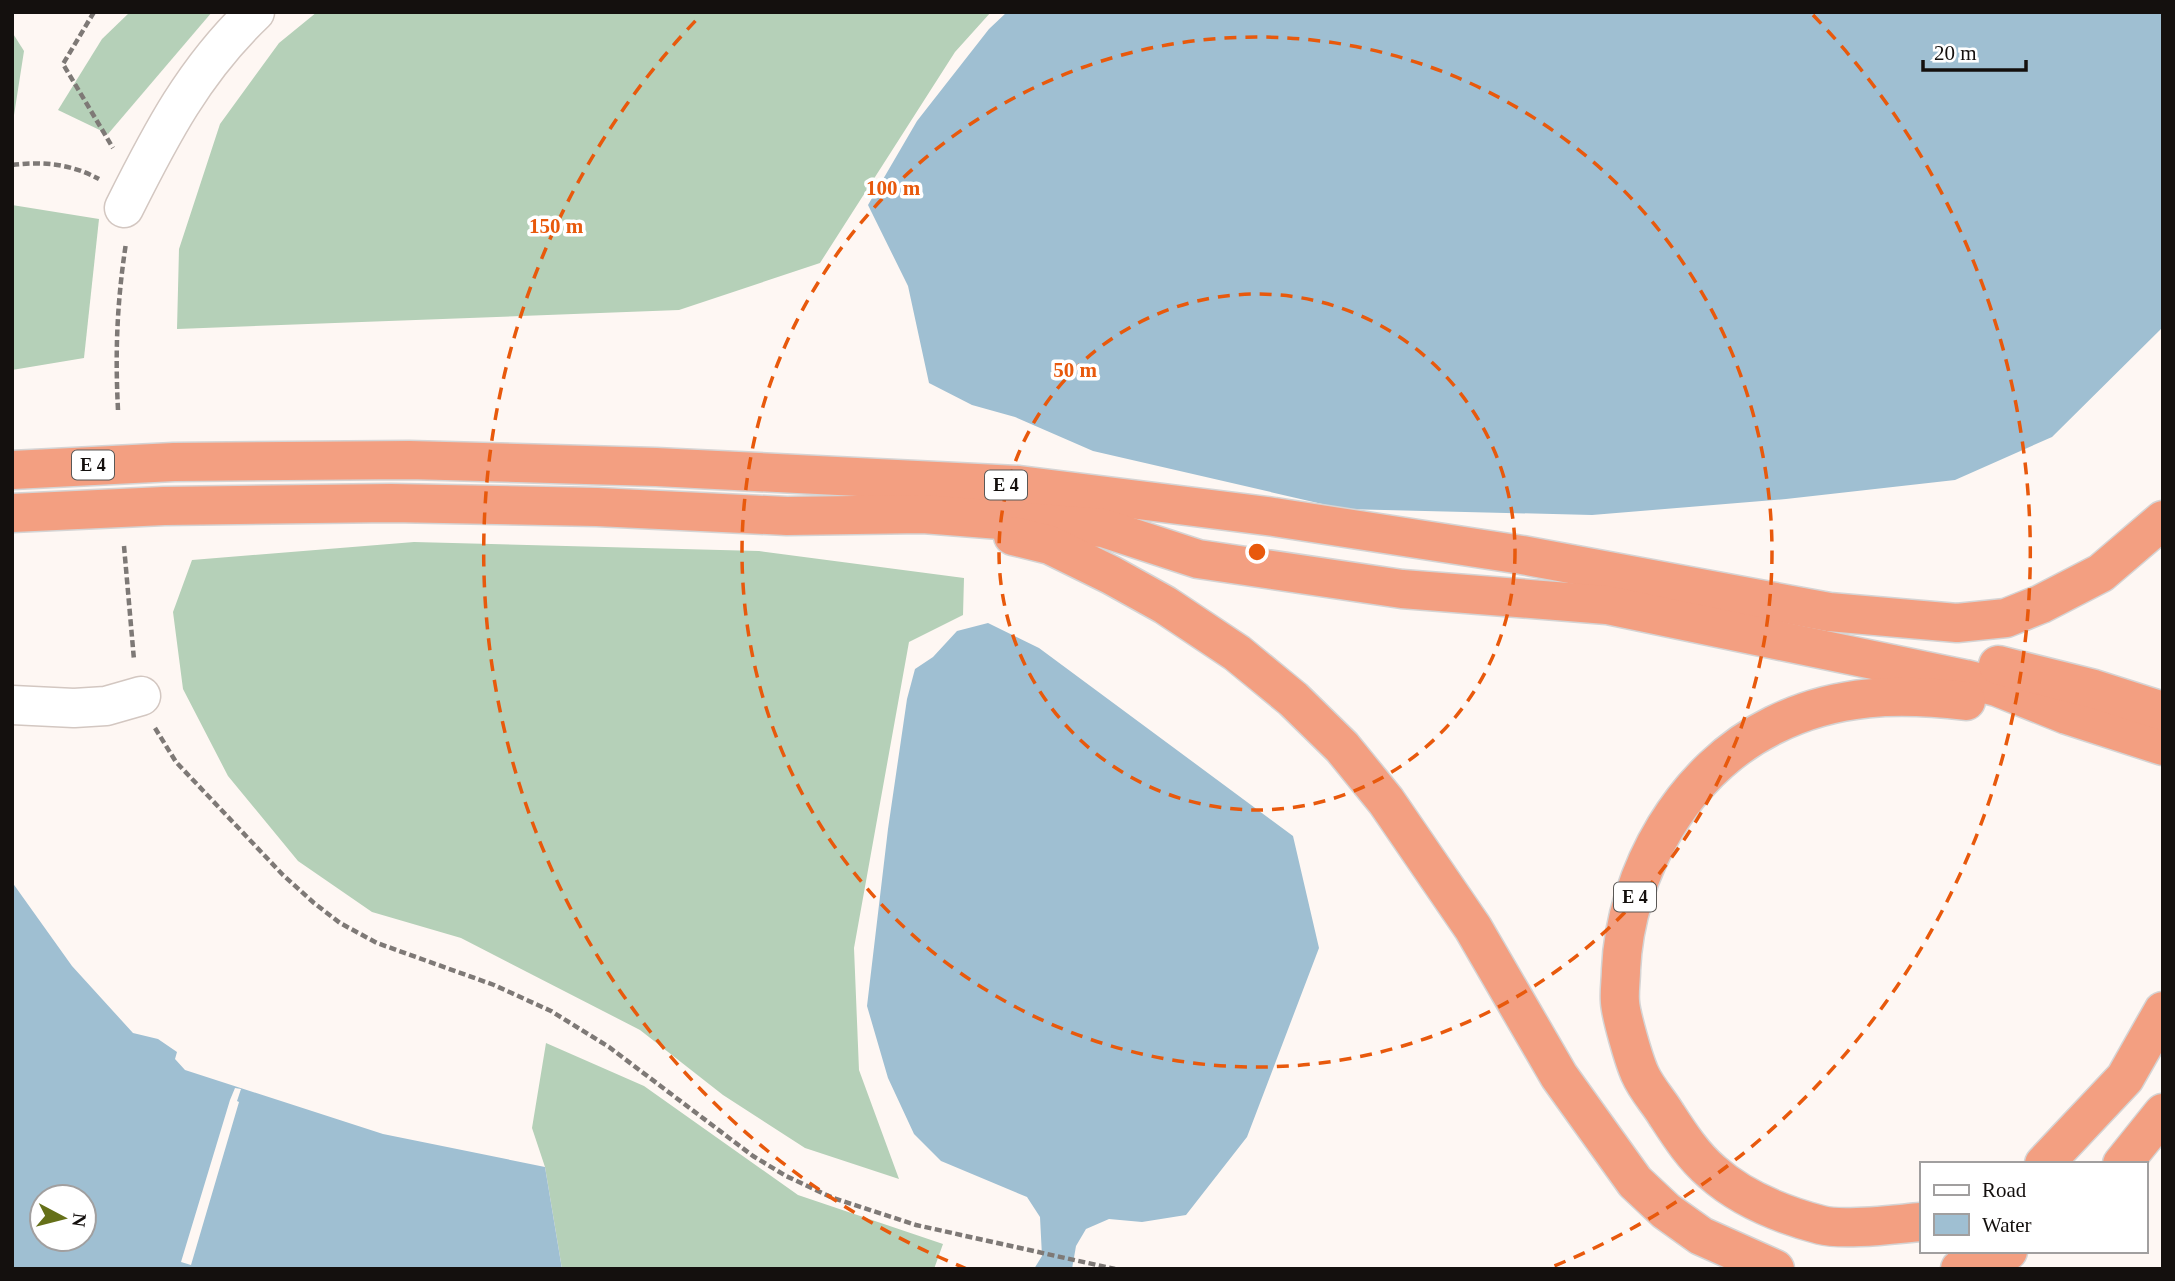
<svg xmlns="http://www.w3.org/2000/svg" width="2175" height="1281" viewBox="0 0 2175 1281" font-family="'Times New Roman',serif">
<style>
.forest{fill:#b5d0b8}
.water{fill:#9fbfd2;fill-rule:evenodd}
.pier{fill:#fef7f3}
.lines{fill:none;stroke-linecap:round;stroke-linejoin:round}
.minor-casing{stroke:#d3c7c1;stroke-width:41}
.highway-casing{stroke:#d5d4d4;stroke-width:41}
.path{stroke:#7e7976;stroke-width:4.5;stroke-dasharray:7 3.5;stroke-linecap:butt}
.minor{stroke:#fff;stroke-width:38}
.highway{stroke:#f39f81;stroke-width:38}
.ring{fill:none;stroke:#e8590c;stroke-width:3.5;stroke-dasharray:12 9}
.labels{text-anchor:middle;dominant-baseline:central;stroke-width:7;stroke-linejoin:round;paint-order:stroke}
.shield{fill:#fff;stroke:#5a5856;stroke-width:2}
.shield-label{font-size:18px;font-weight:bold;fill:#14100e}
.centre{fill:#e8590c;stroke:#fff;stroke-width:3.5}
.ring-label{font-size:21px;text-anchor:middle;font-weight:bold;fill:#e8590c;stroke:#fff;stroke-width:7;stroke-linejoin:round;paint-order:stroke}
</style>
<rect width="100%" height="100%" fill="#fef7f3"/>
<g class="forest">
<path d="M130 12H212L108 134 58 110 102 39Z"/>
<path d="M317 12H991L955 52 820 263 679 310 177 329 179 249 220 124 279 43Z"/>
<path d="M12 32 24 51 12 128Z"/>
<path d="M12 205 99 219 84 358 12 370Z"/>
<path d="M414 542 759 551 964 578 963 615 909 642 854 948 859 1070 899 1179 805 1148 723 1095 640 1030 461 938 372 912 298 861 228 776 183 689 173 612 192 560Z"/>
<path d="M546 1043 644 1086 798 1195 943 1244 934 1269H562L545 1167 532 1128Z"/>
</g>
<g class="water">
<path d="M1007 12H2163V327L2052 437 1955 480 1786 499 1592 515 1344 509 1093 451 1015 417 972 405 929 383 908 286 868 205 917 121 989 29Z"/>
<path d="M988 623 1039 648 1293 836 1319 948 1247 1137 1186 1215 1142 1222 1109 1219 1086 1229 1076 1246 1072 1269H1034L1042 1256 1040 1217 1027 1197 941 1161 914 1134 888 1078 867 1006 888 829 907 699 915 669 933 657 957 631Z"/>
<path d="M12 882 72 966 133 1033 158 1039 177 1052 175 1059 185 1070 383 1134 545 1167 562 1269H12ZM42 1197H84V1239H42Z"/>
</g>
<path class="pier" d="M235 1088 241 1089 237 1101 239 1102 191 1265 181 1262 230 1100Z"/>
<g class="lines">
<g class="minor-casing">
<g id="minor">
<path d="M124 208C161 134 194 70 255 12"/>
<path d="M12 705 74 708 106 706 141 696"/>
</g>
</g>
<g class="highway-casing">
<g id="highway">
<path d="M12 470 174 462 409 460 656 467 1019 485 1274 517 1522 555 1829 612 1957 623 2006 618 2041 604 2101 573 2163 520"/>
<path d="M12 513 164 506 391 503 597 507 787 516 923 514 1103 528 1198 559 1402 589 1607 605 1965 679 1997 687 2067 715 2163 746"/>
<path d="M1013 536 1050 545 1111 575 1165 605 1237 653 1293 699 1342 747 1386 801 1473 928 1559 1076 1635 1182 1666 1211 1701 1236 1775 1269"/>
<path d="M1998 665 2094 689 2163 711"/>
<path d="M2044 1164 2125 1078 2163 1011"/>
<path d="M2122 1164 2163 1113"/>
<path d="M1921 1222C1896 1224 1844 1231 1821 1225 1783 1215 1741 1198 1712 1172 1693 1156 1679 1134 1666 1114 1658 1101 1646 1088 1640 1074 1634 1061 1621 1016 1620 1002 1619 992 1621 980 1621 970 1625 872 1684 769 1774 725 1836 694 1899 693 1966 701"/>
<path d="M1960 1269 1989 1261 2008 1251"/>
</g>
</g>
<g class="path">
<path d="M94 12 63 64 113 148"/>
<path d="M12 165C43 161 71 164 99 179"/>
<path d="M118 410C115 351 117 302 126 243"/>
<path d="M124 546 134 660"/>
<path d="M155 728 176 762 283 875 314 903 340 923 377 943 494 985 551 1011 609 1047 753 1156 786 1176 833 1198 916 1225 1115 1269"/>
</g>
<use href="#minor" class="minor"/>
<use href="#highway" class="highway"/>
</g>
<g class="ring">
<circle cx="1257" cy="552" r="258"/>
<circle cx="1257" cy="552" r="515"/>
<path d="M967 1269A773 773 0 0 1 701 15M1813 15A773 773 0 0 1 1547 1269"/>
</g>
<g class="labels">
<g class="shield">
<rect x="72" y="450.5" width="42" height="29" rx="5"/>
<rect x="985" y="470.5" width="42" height="29" rx="5"/>
<rect x="1614" y="882.5" width="42" height="29" rx="5"/>
</g>
<g class="shield-label">
<text x="93" y="465">E 4</text>
<text x="1006" y="485">E 4</text>
<text x="1635" y="897">E 4</text>
</g>
</g>
<circle cx="1257" cy="552" r="10" class="centre"/>
<g class="ring-label">
<text x="893" y="195">100 m</text>
<text x="556" y="233">150 m</text>
<text x="1075" y="377">50 m</text>
</g>
<rect width="2175" height="1281" fill="none" stroke="#14100e" stroke-width="28"/>
<rect x="1920" y="1162" width="228" height="91" fill="#ffffff" stroke="#a19f9f" stroke-width="2"/>
<rect x="1934" y="1185" width="35" height="10" fill="#ffffff" stroke="#a19f9f" stroke-width="2"/>
<text x="1982" y="1197" font-size="21" fill="#14100e">Road</text>
<rect x="1934" y="1214" width="35" height="21" fill="#9fbfd2" stroke="#a19f9f" stroke-width="2"/>
<text x="1982" y="1232" font-size="21" fill="#14100e">Water</text>
<g transform="translate(63 1218) rotate(97)"><circle r="33" fill="#ffffff" stroke="#a19f9f" stroke-width="2"/>
<path d="M0-5L12 26L0 18L-12 26Z" fill="#657019"/>
<text y="-10" font-size="19" font-weight="bold" text-anchor="middle" fill="#14100e">N</text>
</g>
<path d="M1923 60v10h103v-10" fill="none" stroke="#14100e" stroke-width="3.5"/>
<text x="1934" y="60" font-size="21" fill="#14100e" stroke="#ffffff" stroke-width="5" paint-order="stroke">20 m</text>
</svg>
